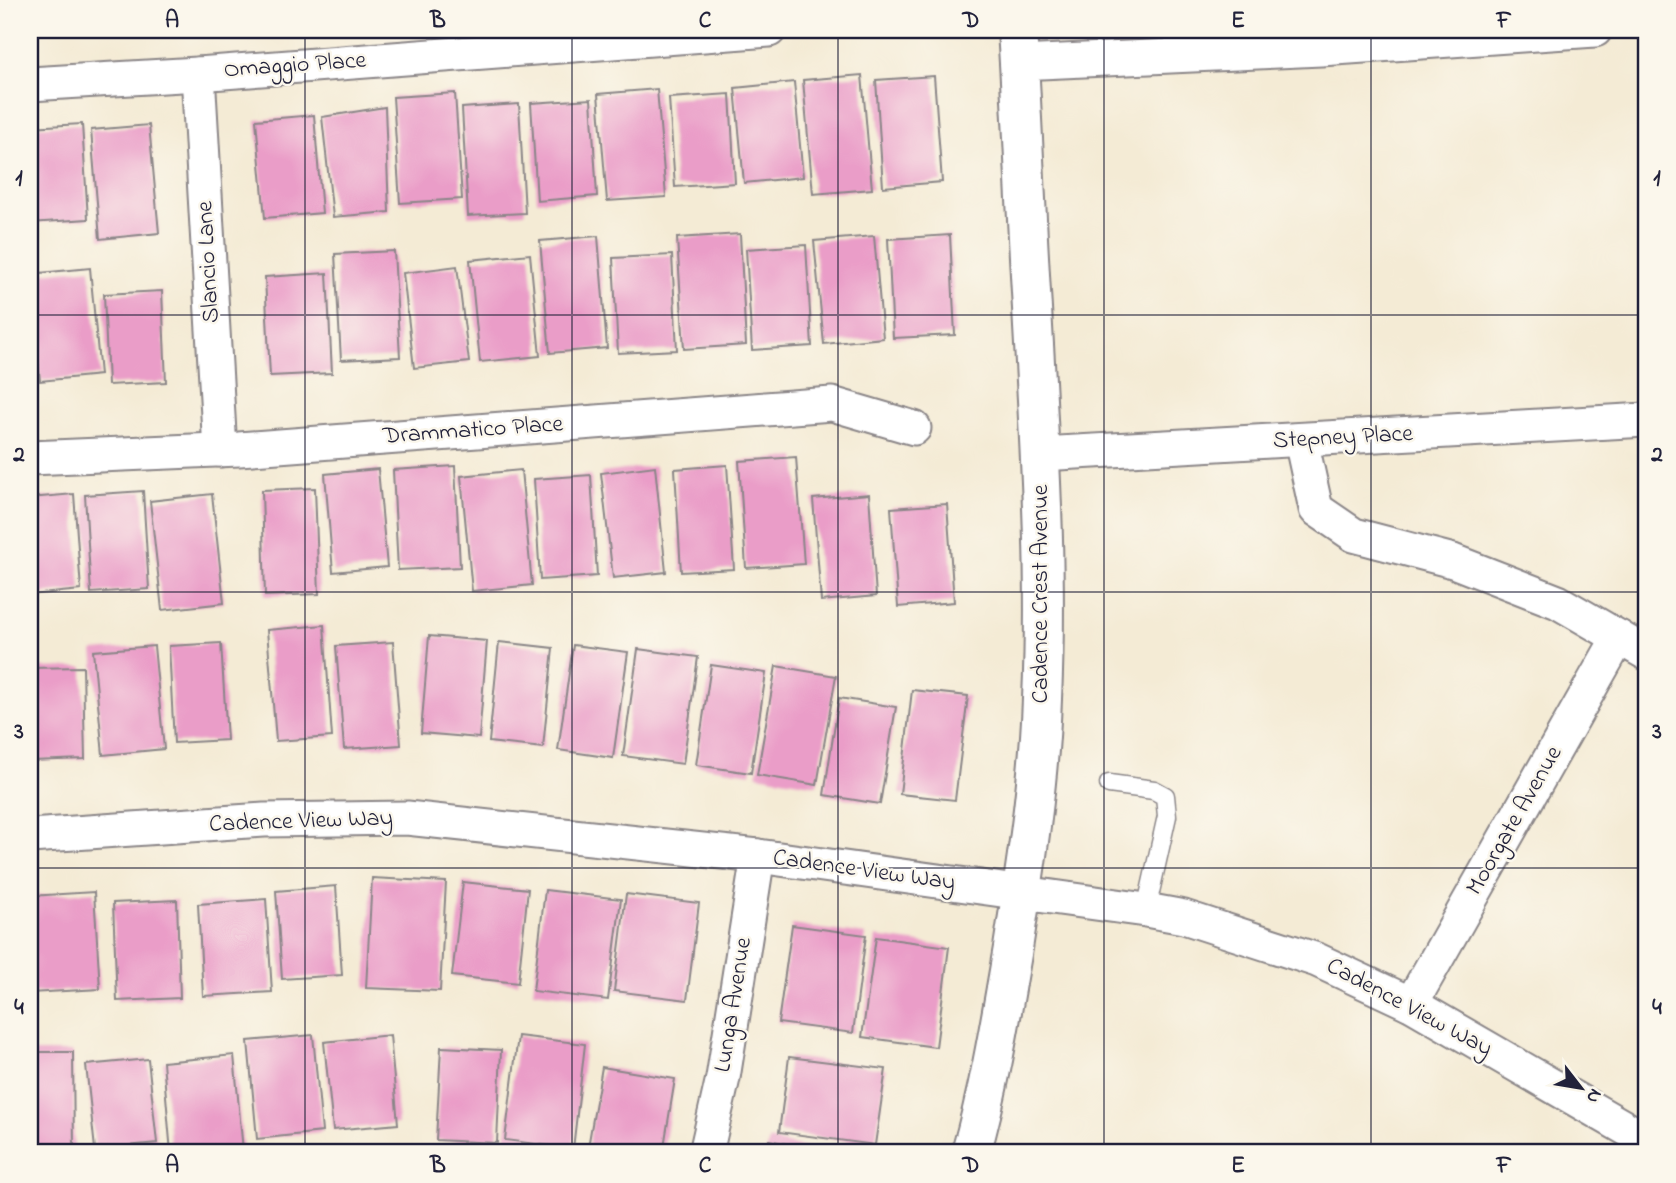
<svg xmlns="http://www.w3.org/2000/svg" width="1676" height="1183" viewBox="0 0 1676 1183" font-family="'Indie Flower',sans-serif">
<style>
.building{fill:#ea9dc8}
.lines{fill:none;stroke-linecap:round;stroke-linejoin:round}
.service-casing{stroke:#8b8688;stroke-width:21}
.minor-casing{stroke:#8b8688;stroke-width:37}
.tertiary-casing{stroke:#8b8688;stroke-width:42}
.service{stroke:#fff;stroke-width:18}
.minor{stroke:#fff;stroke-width:33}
.tertiary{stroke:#fff;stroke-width:38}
.grid{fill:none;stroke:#22223b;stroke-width:2;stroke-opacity:0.55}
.labels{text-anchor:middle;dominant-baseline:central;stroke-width:5;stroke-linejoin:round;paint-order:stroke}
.street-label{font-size:24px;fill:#22223b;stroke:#fbf7ec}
.neatline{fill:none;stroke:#22223b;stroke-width:2.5}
.grid-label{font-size:23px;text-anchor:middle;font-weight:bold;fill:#22223b}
</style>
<rect width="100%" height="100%" fill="#fbf7ec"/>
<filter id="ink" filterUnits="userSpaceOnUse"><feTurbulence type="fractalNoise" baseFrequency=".0143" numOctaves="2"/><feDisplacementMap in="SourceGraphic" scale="14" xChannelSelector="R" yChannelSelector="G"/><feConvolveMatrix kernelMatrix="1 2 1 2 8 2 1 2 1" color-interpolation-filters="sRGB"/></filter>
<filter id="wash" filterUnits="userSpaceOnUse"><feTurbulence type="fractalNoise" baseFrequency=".00686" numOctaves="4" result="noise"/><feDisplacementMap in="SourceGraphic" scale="28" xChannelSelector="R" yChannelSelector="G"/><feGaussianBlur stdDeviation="1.57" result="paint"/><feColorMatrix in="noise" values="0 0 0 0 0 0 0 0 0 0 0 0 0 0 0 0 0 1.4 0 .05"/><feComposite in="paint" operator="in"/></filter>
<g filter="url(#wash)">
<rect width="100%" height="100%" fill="#f4ebd5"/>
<g id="blocks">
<g class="building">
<path d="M862 75 872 189 813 194 803 80Z"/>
<path d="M934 76 942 182 883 187 876 80Z"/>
<path d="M794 82 803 177 744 183 735 88Z"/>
<path d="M657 89 666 197 607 201 598 94Z"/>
<path d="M455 93 462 199 400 203 393 97Z"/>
<path d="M730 94 735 183 675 187 669 98Z"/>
<path d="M591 99 597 196 537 201 531 103Z"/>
<path d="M519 104 525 213 468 216 462 108Z"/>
<path d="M385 107 389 212 333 217 322 117Z"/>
<path d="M314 115 322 213 265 218 256 120Z"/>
<path d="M82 124 88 219 30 223V127Z"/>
<path d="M149 125 159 233 100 239 91 130Z"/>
<path d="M740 234 746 345 684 349 677 238Z"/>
<path d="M950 235 955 335 893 338 888 239Z"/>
<path d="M598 236 607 348 550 353 540 241Z"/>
<path d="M874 236 883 338 824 344 814 241Z"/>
<path d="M806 245 812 346 752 350 746 249Z"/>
<path d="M394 251 400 357 341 360 335 254Z"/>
<path d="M530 254 540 356 480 362 470 260Z"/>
<path d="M672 255 677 350 618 353 613 258Z"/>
<path d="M457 266 469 362 414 368 403 273Z"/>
<path d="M90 268 100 375 40 381 30 274Z"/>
<path d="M327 273 332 373 270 376 265 277Z"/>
<path d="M162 291 166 382 108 385 104 294Z"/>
<path d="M796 457 804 564 746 568 739 461Z"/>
<path d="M727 465 734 569 681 572 675 469Z"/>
<path d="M455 466 460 567 398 570 393 470Z"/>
<path d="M655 466 666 572 613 578 601 473Z"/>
<path d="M378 469 387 567 333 572 325 474Z"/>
<path d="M521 470 532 585 472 591 461 476Z"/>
<path d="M591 475 597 576 540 580 534 479Z"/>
<path d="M315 488 319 594 265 596 262 490Z"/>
<path d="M143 491 149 589 91 593 85 495Z"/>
<path d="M74 494 81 590 30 595V498Z"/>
<path d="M212 494 224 603 162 610 150 501Z"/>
<path d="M869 494 876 596 821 601 813 499Z"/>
<path d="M947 504 954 602 898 607 891 508Z"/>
<path d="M324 625 332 737 276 741 267 630Z"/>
<path d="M429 636 487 641 479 738 421 733Z"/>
<path d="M393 642 401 745 344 749 336 646Z"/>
<path d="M499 642 553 648 543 748 489 742Z"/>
<path d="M221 643 227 740 174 743 169 646Z"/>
<path d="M573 645 628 652 613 758 558 750Z"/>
<path d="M154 646 164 749 103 755 93 651Z"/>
<path d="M638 649 698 657 683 764 623 756Z"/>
<path d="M711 665 766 673 751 773 696 765Z"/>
<path d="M776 666 836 676 817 785 757 775Z"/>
<path d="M83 667 85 759 31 761 30 668Z"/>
<path d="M912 690 968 696 955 800 900 794Z"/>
<path d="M839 698 896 707 880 804 824 795Z"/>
<path d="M372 878 446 882 440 991 366 988Z"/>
<path d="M463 882 528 889 518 983 452 976Z"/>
<path d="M336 886 342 975 282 979 276 891Z"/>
<path d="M545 890 621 899 608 1000 533 991Z"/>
<path d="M94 892 100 989 30 993V896Z"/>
<path d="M626 894 699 903 687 1000 614 991Z"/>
<path d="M266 899 272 992 203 996 198 904Z"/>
<path d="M177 900 180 998 117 1001 113 903Z"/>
<path d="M792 925 866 935 853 1033 778 1023Z"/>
<path d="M876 937 949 947 936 1047 862 1037Z"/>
<path d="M313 1035 322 1132 257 1139 248 1041Z"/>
<path d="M390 1035 398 1124 333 1130 324 1042Z"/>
<path d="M518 1036 585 1044 573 1149 505 1140Z"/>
<path d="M441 1047 501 1050 497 1143 436 1140Z"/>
<path d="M30 1052H73L74 1152H30Z"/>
<path d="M234 1055 243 1151 223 1153H171L163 1062Z"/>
<path d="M789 1057 886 1069 875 1145 779 1132Z"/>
<path d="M148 1059 157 1143 95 1149 86 1065Z"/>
<path d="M602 1067 675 1079 663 1153H587Z"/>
<path d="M769 1140 823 1152V1153H766Z"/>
</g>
</g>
</g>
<g filter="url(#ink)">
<use href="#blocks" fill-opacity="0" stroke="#8b8688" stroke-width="2"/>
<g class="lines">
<g class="service-casing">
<path id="service" d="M1109 784 1154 790 1165 796 1167 816 1146 910"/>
</g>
<g class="minor-casing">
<g id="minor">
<path d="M1019 63 1321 49 1595 30"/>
<path d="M198 74 220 450"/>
<path d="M30 84 198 74 769 30"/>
<path d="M1301 440 1316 509 1354 535 1453 561 1558 602 1646 653"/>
<path d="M1041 454 1646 420"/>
<path d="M30 458 239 449 832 404 914 428"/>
<path d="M30 836 264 820 407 818 758 856 1146 910 1184 917 1317 960 1411 1004 1646 1140"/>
<path d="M1411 1004 1619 637"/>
<path d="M706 1153 723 1078 758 856"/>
</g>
</g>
<g class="tertiary-casing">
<path id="tertiary" d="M971 1153C990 1086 1001 1017 1013 948 1026 865 1039 783 1042 699 1048 569 1039 438 1032 308 1026 215 1023 122 1017 30"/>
</g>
<use href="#service" class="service"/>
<use href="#minor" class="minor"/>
<use href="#tertiary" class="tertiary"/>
</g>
</g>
<path class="grid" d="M305 30V1153M572 30V1153M838 30V1153M1104 30V1153M1371 30V1153M30 315H1646M30 592H1646M30 868H1646"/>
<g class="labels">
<g class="street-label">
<text transform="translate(295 66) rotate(-4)">Omaggio Place</text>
<text transform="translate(209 262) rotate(-93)">Slancio Lane</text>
<text transform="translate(473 431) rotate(-4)">Drammatico Place</text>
<text transform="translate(1343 438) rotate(-3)">Stepney Place</text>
<text transform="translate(1041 594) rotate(-90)">Cadence Crest Avenue</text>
<text transform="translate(1515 821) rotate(-60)">Moorgate Avenue</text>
<text transform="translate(301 822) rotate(-2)">Cadence View Way</text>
<text transform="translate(864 871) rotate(8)">Cadence View Way</text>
<text transform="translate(734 1005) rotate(-81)">Lunga Avenue</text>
<text transform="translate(1409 1008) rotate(28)">Cadence View Way</text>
</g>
</g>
<rect width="1676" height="1183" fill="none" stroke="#fbf7ec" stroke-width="77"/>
<g transform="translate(1581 1088) rotate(121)" stroke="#fbf7ec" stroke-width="5" paint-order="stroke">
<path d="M0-5L12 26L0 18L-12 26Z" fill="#22223b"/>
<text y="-10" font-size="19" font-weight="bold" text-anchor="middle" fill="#22223b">N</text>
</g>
<rect x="38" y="38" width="1600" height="1106" class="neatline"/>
<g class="grid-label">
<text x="172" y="27">A</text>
<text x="438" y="27">B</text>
<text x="705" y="27">C</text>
<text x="971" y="27">D</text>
<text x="1238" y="27">E</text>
<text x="1504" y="27">F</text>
<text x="19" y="185">1</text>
<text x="1657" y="185">1</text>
<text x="19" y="461">2</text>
<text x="1657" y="461">2</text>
<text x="19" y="738">3</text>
<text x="1657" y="738">3</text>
<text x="19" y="1014">4</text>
<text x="1657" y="1014">4</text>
<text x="172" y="1172">A</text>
<text x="438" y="1172">B</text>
<text x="705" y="1172">C</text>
<text x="971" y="1172">D</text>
<text x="1238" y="1172">E</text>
<text x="1504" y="1172">F</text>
</g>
</svg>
